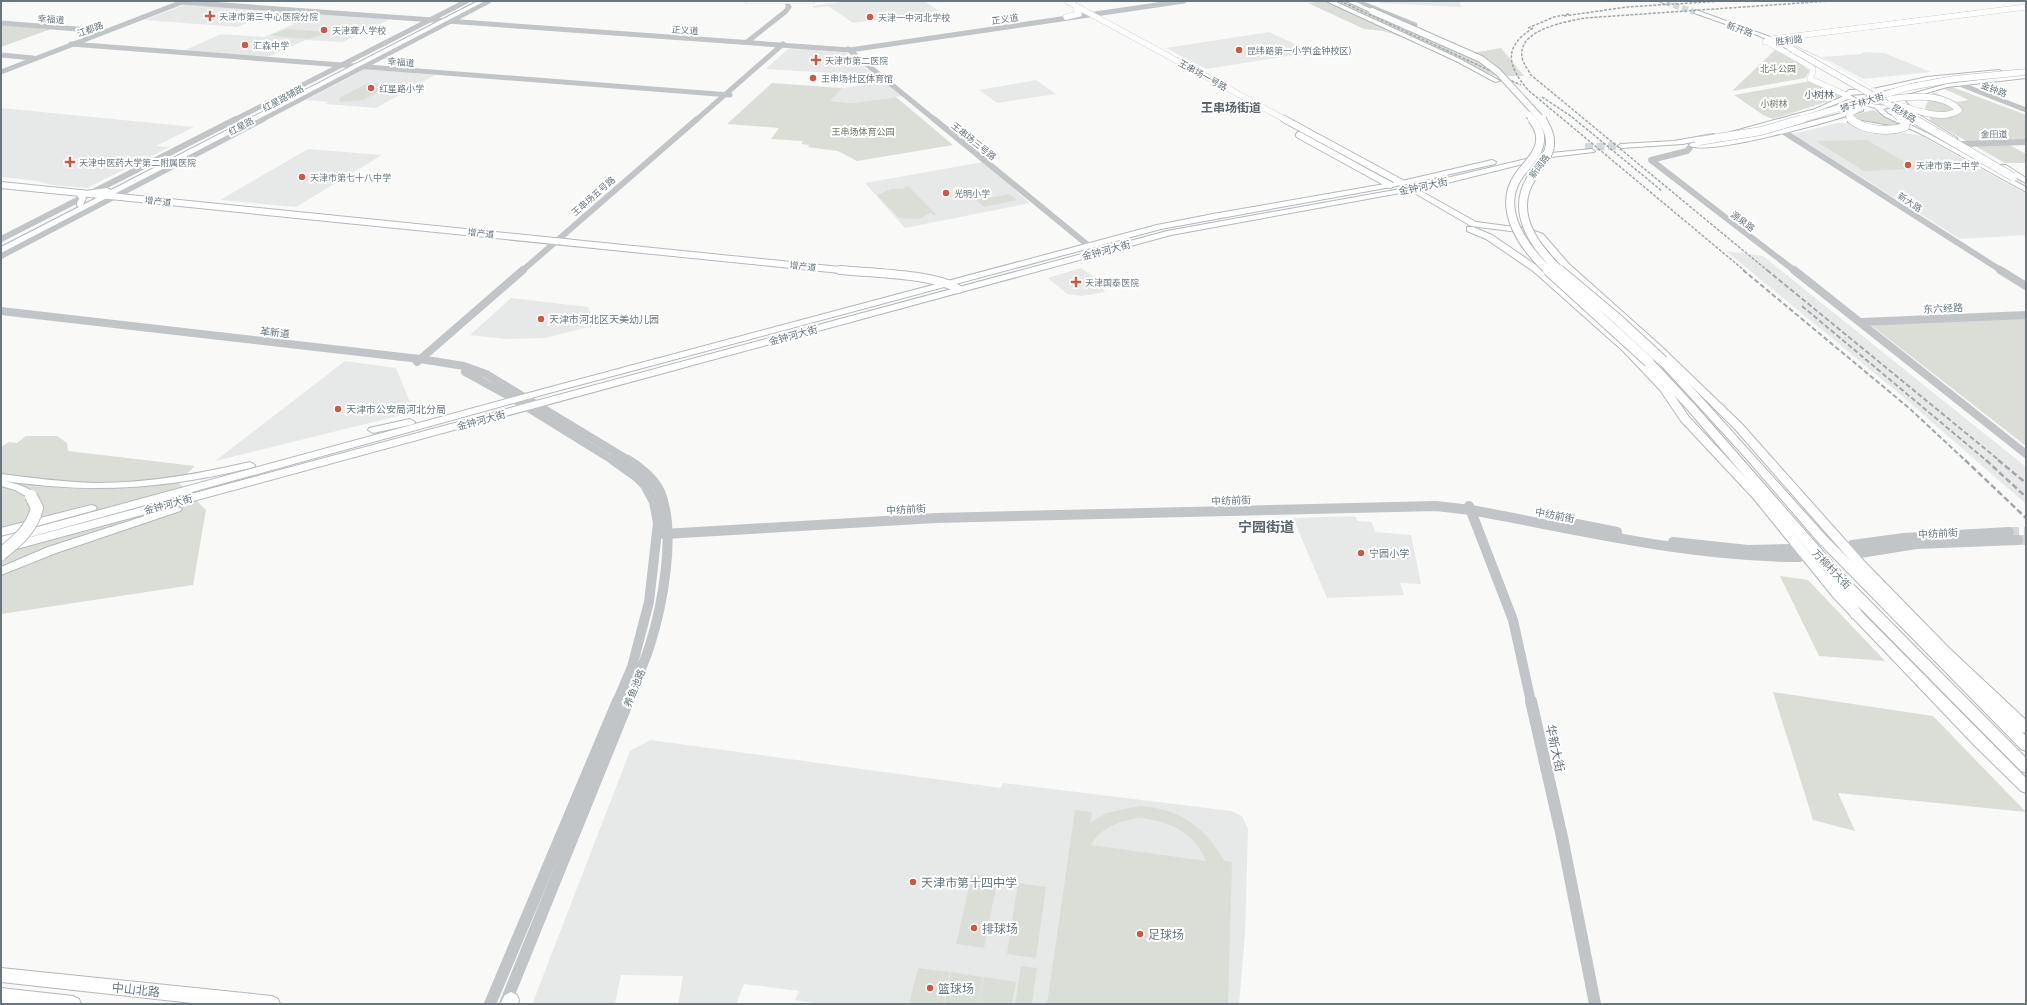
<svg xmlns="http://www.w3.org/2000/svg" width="2027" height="1005" viewBox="0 0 2027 1005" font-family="Barlow,'Noto Sans SC',sans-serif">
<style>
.built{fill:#e7e9e8}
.green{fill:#daded7;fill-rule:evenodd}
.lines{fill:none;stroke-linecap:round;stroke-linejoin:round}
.tertiary-tunnel{stroke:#d4d8da;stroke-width:10;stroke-dasharray:10 5;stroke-linecap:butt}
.primary-tunnel-far1{stroke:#d4d8da;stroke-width:6;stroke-dasharray:6 3;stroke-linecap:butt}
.primary-tunnel{stroke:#d4d8da;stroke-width:8;stroke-dasharray:8 3.5;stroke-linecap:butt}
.secondary-far2-casing{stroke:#b4b9bd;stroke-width:6}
.secondary-far1-casing{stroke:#b4b9bd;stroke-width:8}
.secondary-casing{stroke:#b4b9bd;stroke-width:10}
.primary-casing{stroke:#b3b8bb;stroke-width:2}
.trunk-casing{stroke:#b3b7ba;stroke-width:2}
.tertiary-far4{stroke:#c1c5c8;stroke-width:5}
.tertiary-far3{stroke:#c1c5c8;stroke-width:6}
.tertiary-far2{stroke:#c1c5c8;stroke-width:8}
.tertiary-far1{stroke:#c1c5c8;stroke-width:10}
.tertiary{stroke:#c1c5c8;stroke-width:12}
.secondary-far2{stroke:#fff;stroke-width:5.5}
.secondary-far1{stroke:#fff;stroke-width:6}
.secondary{stroke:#fff;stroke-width:8}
.primary{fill:#fff;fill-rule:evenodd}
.trunk{fill:#fff;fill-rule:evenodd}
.rail-far2{stroke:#a1a8ac;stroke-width:1.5;stroke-dasharray:3 1.5;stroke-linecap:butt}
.rail-far1{stroke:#a1a8ac;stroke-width:2;stroke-dasharray:5 2.5;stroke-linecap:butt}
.rail{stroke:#a1a8ac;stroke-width:2.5;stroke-dasharray:6 3;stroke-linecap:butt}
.primary-bridge-far2-casing{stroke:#b3b8bb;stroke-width:7;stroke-linecap:butt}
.primary-bridge-far1-casing{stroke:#b3b8bb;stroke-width:9;stroke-linecap:butt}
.primary-bridge-casing{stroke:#b3b8bb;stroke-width:14;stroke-linecap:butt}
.trunk-bridge-far2-casing{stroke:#b3b7ba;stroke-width:8;stroke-linecap:butt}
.trunk-bridge-far1-casing{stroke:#b3b7ba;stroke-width:10;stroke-linecap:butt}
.trunk-bridge-casing{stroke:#b3b7ba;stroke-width:12;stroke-linecap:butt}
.primary-bridge-far2{stroke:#fff;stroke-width:6}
.primary-bridge-far1{stroke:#fff;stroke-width:8}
.primary-bridge{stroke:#fff;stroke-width:12}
.trunk-bridge-far2{stroke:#fff;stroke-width:6}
.trunk-bridge-far1{stroke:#fff;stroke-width:8}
.trunk-bridge{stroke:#fff;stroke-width:10}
.poi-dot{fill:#cf5842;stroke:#fff;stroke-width:1.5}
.labels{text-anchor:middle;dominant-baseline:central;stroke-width:4;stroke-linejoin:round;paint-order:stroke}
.far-poi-label{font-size:9px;fill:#67777f;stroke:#fff;text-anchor:start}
.far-street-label{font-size:9px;fill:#67777f;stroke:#fff}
.far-park-label{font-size:9px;fill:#6a7866;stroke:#fff}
.far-quarter-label{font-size:10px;fill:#59646b;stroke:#fff}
.street-label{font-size:10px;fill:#67777f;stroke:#fff}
.poi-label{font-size:10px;fill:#67777f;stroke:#fff;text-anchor:start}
.far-district-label{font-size:12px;font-weight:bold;fill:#59646b;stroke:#fff}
.near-street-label{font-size:12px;fill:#67777f;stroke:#fff}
.near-poi-label{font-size:12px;fill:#67777f;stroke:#fff;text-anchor:start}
.district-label{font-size:14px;font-weight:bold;fill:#59646b;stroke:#fff}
</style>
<rect width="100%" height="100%" fill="#f9f9f8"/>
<g class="built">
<path d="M849 1H924L939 11 853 23 828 6 814 8 812 6Z"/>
<path d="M1379 1H1459L1461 7 1379 3Z"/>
<path d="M187 4 276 11 237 27 144 20Z"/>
<path d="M282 11 390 19 343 42 306 40 267 57 183 51 221 34 264 37 294 24 283 20 264 19Z"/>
<path d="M1269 32 1312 52 1206 69 1166 48Z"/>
<path d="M794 48 845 52 876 76 852 79 847 74 766 69 788 49Z"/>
<path d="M1864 52 1884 53 1931 72 1863 79 1822 57 1861 54Z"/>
<path d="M365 69 435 75 376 108 325 104 329 102 306 100Z"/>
<path d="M1036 80 1056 94 997 103 979 90Z"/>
<path d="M884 82 902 96 853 103 829 101 842 88Z"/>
<path d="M1 108 194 127 156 146 170 147 87 188 52 185 37 181 1 177Z"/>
<path d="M1838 123H1850L1922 136 2026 194V235L1960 239 1793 134Z"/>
<path d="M308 149 382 155 296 207 220 200Z"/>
<path d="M983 162 1030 203 905 228 865 183Z"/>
<path d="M1726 251 1763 256 2026 467V504L1896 391Z"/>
<path d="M1081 268 1096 278 1105 292 1082 296 1067 294 1048 278Z"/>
<path d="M511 298 588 307 596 325 545 338 505 339 470 335Z"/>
<path d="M345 361 396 368 414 412 215 461Z"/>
<path d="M1355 516 1358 521 1372 522 1375 532 1411 535 1421 584 1400 583 1404 595 1327 598 1293 518Z"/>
<path d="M650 740 1001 788 1003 783 1231 811 1242 816 1248 829 1245 935 1239 1004H820L795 1000 799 991 744 984 736 1004H678L683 976 621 975 615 1004H533V1002L630 751Z"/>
</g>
<g class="green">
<path d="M1326 1H1346L1467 54 1501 48 1524 76H1495L1396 35 1383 31 1364 29 1308 3Z"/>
<path d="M1 25 51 29 1 47Z"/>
<path d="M287 29 325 32V34L308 39 273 36V34Z"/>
<path d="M1775 50 1800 63 1810 71 1805 78 1732 91Z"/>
<path d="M1811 81 1844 96 1773 119 1763 115 1734 95Z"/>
<path d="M373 83 389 85 387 87 363 100 340 102 339 98 364 85Z"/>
<path d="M772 83 842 88 830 101 853 103 896 97 953 145 857 161 838 151 807 147 810 145 801 144 803 141 771 139 779 128 727 124Z"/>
<path d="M1952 87 2026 115V141L2004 142 2026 154V163H2005L1931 121 1925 107 1933 92 1957 102 1969 100 1942 88Z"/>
<path d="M1873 110 1914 131 1843 118Z"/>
<path d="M1867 140 1917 169 1864 171 1816 141Z"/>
<path d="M908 186 937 215H933L931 213 918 219 899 218 877 195 891 189H905L904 187Z"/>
<path d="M1009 194 1017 200 984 207 976 200Z"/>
<path d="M2026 318V446L1871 325Z"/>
<path d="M26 436H57L67 443 68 451 195 466 178 482 206 510 193 585 1 614V447L9 442 17 443Z"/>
<path d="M1780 576 1808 580 1885 661 1819 656Z"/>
<path d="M1773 692 1933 716 2026 812 1838 793 1855 831 1813 820Z"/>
<path d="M1140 806C1181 809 1205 827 1224 861L1232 862 1228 1004H1047L1075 810 1092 812 1090 823 1106 813ZM1138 818C1166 819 1196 833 1206 861L1091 845C1100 828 1120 821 1138 818Z"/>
<path d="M972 874 998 877 984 948 956 944Z"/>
<path d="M1018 883 1046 887 1036 958 1007 954Z"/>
<path d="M1021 966 1037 968 1032 1004H1015Z"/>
<path d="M918 968 950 972 943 1004H909Z"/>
<path d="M951 972 983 977 978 1004H944Z"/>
<path d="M984 977 1016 982 1012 1004H978Z"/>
</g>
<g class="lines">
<g class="tertiary-tunnel">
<path d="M2009 532H2026"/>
<path d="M2018 540H2026"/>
</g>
<path class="primary-tunnel-far1" d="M1665 2 1694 12"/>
<path class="primary-tunnel" d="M1585 147 1621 146"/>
<g class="secondary-far2-casing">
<g id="secondary-far2">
<path d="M748 1H812"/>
<path d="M1067 1 1286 120"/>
<path d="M1066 17 1079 14 1076 9"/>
<path d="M1776 40 1825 63 1873 91"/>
<path d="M1765 42 1772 39 2026 7"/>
<path d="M1769 43 1812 67 1813 71 1810 79 1846 95"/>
</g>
</g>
<g class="secondary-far1-casing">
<g id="secondary-far1">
<path d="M1284 119 1402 183"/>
<path d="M1299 135 1390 185"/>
<path d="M1 185 850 271"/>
<path d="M80 195 83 198 80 204"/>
</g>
</g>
<g class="secondary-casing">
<path id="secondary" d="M840 270C870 273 935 274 958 289"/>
</g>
<g class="primary-casing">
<g id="primary">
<path d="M1659 1H1667L1668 2 1665 4Z"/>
<path d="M1696 10 1773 38 1797 37 1800 39 1797 41H1779L1793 48 1788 49 1757 35 1694 13Z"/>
<path d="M1999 70 2001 71V73L1927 81 1881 91 1893 94 1900 97 1947 84 2026 74V78L1947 87 1904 100 1916 113 1957 138V140H1953L1912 115 1901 105 1883 109 1888 114 1929 134 2026 187V192L1925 136 1884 116 1875 108 1848 99C1811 115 1773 126 1734 134L1731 132 1815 109 1844 96V94L1849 90 1873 89 1927 77ZM1873 93 1889 96 1898 101C1885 110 1862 103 1850 95Z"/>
<path d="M1861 108 1863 109V111C1838 119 1705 158 1689 145L1692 143 1756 136Z"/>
<path d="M1850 119 1896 127 1899 129 1896 131 1848 122V120Z"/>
<path d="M1713 134 1715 135V137L1683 144 1621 148 1618 146 1621 144 1674 141Z"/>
<path d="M1592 149 1595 151 1594 152 1551 157 1419 190 1476 222 1529 229 1543 234 1569 264 1662 347 1742 424 1864 561 1949 648 2026 720V733L2021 732 1941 654 1856 567 1734 428 1656 351 1563 268 1537 238 1527 233 1471 226 1411 191 1171 235 13 550H5L3 547 5 544 1167 231 1406 188V185L1413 186 1551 153Z"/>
<path d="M1492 160 1496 162 1495 164 1402 185 1161 229 553 392 1 545V537L547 388 1157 225 1213 214 1402 181Z"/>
<path d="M2000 165H2006L2026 178V183L2000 169Z"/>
<path d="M1467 227H1473L1492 235 1539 267 1629 347 1672 392 1689 417 1761 494 1842 592 2026 778V793L2021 791 1974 745 1834 598 1753 498 1681 421 1660 390 1623 351 1533 271 1486 239 1467 231Z"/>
<path d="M410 419 415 422 414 424 373 433 368 430 369 428Z"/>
<path d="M250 462 255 465 254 467C166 489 95 494 5 481 16 484 29 486 36 496L35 498 31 499 15 490 1 486V474C32 478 64 482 96 483 148 483 199 474 250 462Z"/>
<path d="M91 505 95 506 97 508 95 510 1 536V528Z"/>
<path d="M176 506 182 509 180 511 56 553 1 575V567L48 547Z"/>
<path d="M1 968 272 996 278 999 280 1004H201L1 982Z"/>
<path d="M1 988 73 996 79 999 81 1004H1Z"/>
<path d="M511 992 517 995 519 1000 518 1004H500L505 995Z"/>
</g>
</g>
<g class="trunk-casing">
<g id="trunk">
<path d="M478 1H485L1 253V247L106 193 82 196 78 194 79 192 107 188 111 190Z"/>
<path d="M1326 1H1334L1460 59 1500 81 1495 82 1456 61Z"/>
<path d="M1346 1H1354L1375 11 1370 12Z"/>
<path d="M1663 358 1667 359 1827 537 2026 736V751L2021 749 1819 543 1744 456 1659 363 1658 361 1659 359Z"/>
<path d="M1649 359 1653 360 1695 405 1842 573 2026 758V773L2021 771 1857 605 1864 615 1862 618H1852L1825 576 1827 573 1687 409 1645 364 1644 362Z"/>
</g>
</g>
<g class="tertiary-far4">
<path d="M1356 1 1415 25"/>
<path d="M181 2 850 50 1184 1"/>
<path d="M1 23 103 31"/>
<path d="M747 42 785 12 789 7 786 1"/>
<path d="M71 44 730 95"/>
<path d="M848 49 935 120"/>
<path d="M1 55 33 58"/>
<path d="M1 72 185 1"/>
<path d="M1957 83 2026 110"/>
<path d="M234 120 467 1"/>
<path d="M261 120 489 1"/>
<path d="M696 120 783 44"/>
</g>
<g class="tertiary-far3">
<path d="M934 119 1089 246"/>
<path d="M1784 132 2002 271"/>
<path d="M1963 144 2026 142"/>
<path d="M1692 145 1687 151 1651 160 1795 271"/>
<path d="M1 239 236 119"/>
<path d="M1 256 263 119"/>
<path d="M522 271 697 119"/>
</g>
<g class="tertiary-far2">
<path d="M1794 270 2026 454"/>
<path d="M2000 270 2026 286"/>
<path d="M1 311 420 359 464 366 486 374 630 461"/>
<path d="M1862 322 2026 315"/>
<path d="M417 362 523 270"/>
<path d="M465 372 507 395 614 461"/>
</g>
<g class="tertiary-far1">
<path d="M613 460 637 477 645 485 654 502 658 523 649 602 632 667 617 702"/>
<path d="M1469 506 1513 620 1531 702"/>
<path d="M1577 524 1617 532"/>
<path d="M664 534 936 518 1436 506 1471 510C1580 530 1689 557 1800 557"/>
<path d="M1673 542 1748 550 1793 549"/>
<path d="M1852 545 1904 538 2009 532"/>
<path d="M1860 553 1916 544 2018 540"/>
<path d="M627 702C634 684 643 666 649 648 662 608 677 532 660 492 655 480 640 467 628 460"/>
</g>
<g class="tertiary">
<path d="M1531 701 1562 837 1595 1004"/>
<path d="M490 1004 618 701"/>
<path d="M505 1004 628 701"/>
</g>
<use href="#secondary-far2" class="secondary-far2"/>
<use href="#secondary-far1" class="secondary-far1"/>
<use href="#secondary" class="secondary"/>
<use href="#primary" class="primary"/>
<use href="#trunk" class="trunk"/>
<g class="rail-far2">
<path d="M1340 1 1521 85"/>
<path d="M1564 16 1627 7 1722 1"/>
<path d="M1528 28 1554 17 1569 14"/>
<path d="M1533 28C1503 47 1507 65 1528 90L1745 271"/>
<path d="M1542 97 1572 117 1662 191"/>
<path d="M1768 271 1531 75C1529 71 1525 66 1523 61 1513 30 1565 22 1585 18L1829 1"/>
</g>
<g class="rail-far1">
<path d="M1743 270 1909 408 1966 461"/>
<path d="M1767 270 2000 461"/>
<path d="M1802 306 1987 461"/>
</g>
<g class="rail">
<path d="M1965 460 2026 518"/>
<path d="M1986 460 2026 497"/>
<path d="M1998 460 2026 483"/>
</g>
<g class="primary-bridge-far2-casing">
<g id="primary-bridge-far2">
<path d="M1790 48 1916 120"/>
<path d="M1891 99C1912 96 1943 93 1959 110 1943 121 1918 111 1901 106"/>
<path d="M1895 114 1902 120"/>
<path d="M1799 120 1910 87 1954 79 2026 72"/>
<path d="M1852 120 1849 116 1852 112 1863 106"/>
</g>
</g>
<g class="primary-bridge-far1-casing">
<g id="primary-bridge-far1">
<path d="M1851 119C1864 131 1889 132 1905 127L1906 123 1901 119"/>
<path d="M1914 119 2013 177"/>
<path d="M1699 141 1761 131 1802 119"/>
</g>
</g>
<g class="primary-bridge-casing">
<path id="primary-bridge" d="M1 554C17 541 32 529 37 508L31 496"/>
</g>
<g class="trunk-bridge-far2-casing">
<g id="trunk-bridge-far2">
<path d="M1372 11 1481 59 1498 72 1542 120"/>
<path d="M1529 115 1533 120"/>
</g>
</g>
<g class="trunk-bridge-far1-casing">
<g id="trunk-bridge-far1">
<path d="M1532 119C1537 125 1541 133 1540 141 1539 155 1525 166 1518 177 1496 210 1525 249 1549 271"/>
<path d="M1542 119C1546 127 1551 135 1550 145 1549 157 1538 167 1532 177 1509 212 1534 246 1560 271"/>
</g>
</g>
<g class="trunk-bridge-casing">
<g id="trunk-bridge">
<path d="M1548 270 1649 362"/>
<path d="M1559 270 1614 316 1663 361"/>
</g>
</g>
<use href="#primary-bridge-far2" class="primary-bridge-far2"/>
<use href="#primary-bridge-far1" class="primary-bridge-far1"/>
<use href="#primary-bridge" class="primary-bridge"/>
<use href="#trunk-bridge-far2" class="trunk-bridge-far2"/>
<use href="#trunk-bridge-far1" class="trunk-bridge-far1"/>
<use href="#trunk-bridge" class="trunk-bridge"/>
</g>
<g class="poi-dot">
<path d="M208 10h4v4h4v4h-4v4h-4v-4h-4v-4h4z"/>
<circle cx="870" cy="17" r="4"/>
<circle cx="324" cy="30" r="4"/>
<circle cx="245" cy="45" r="4"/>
<circle cx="1239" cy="50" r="4"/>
<path d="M814 54h4v4h4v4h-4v4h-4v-4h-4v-4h4z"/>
<circle cx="813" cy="78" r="4"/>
<circle cx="371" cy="88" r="4"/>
<path d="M68 156h4v4h4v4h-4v4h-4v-4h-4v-4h4z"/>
<circle cx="1908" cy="165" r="4"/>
<circle cx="302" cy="177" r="4"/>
<circle cx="946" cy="193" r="4"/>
<path d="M1074 276h4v4h4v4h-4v4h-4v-4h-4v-4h4z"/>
<circle cx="541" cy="319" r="4"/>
<circle cx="338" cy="409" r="4"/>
<circle cx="1361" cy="553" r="4"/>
<circle cx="913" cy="882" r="4"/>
<circle cx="974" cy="928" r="4"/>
<circle cx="1140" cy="934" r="4"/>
<circle cx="930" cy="988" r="4"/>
</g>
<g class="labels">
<g class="far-poi-label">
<text x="219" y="16">天津市第三中心医院分院</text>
<text x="878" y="17">天津一中河北学校</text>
<text x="332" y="30">天津聋人学校</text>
<text x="253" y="45">汇森中学</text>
<text x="1247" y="50">昆纬路第一小学(金钟校区)</text>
<text x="825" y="60">天津市第二医院</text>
<text x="821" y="78">王串场社区体育馆</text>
<text x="379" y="88">红星路小学</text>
<text x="79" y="162">天津中医药大学第二附属医院</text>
<text x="1916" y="165">天津市第二中学</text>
<text x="310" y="177">天津市第七十八中学</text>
<text x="954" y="193">光明小学</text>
<text x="1085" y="282">天津国泰医院</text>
</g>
<g class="far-street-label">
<text transform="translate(51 19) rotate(4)">幸福道</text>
<text transform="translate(1005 19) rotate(-8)">正义道</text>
<text transform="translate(90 29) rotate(-21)">江都路</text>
<text transform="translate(1740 29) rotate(20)">新开路</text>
<text transform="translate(685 30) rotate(4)">正义道</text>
<text transform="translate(1789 40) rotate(-7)">胜利路</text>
<text transform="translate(401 62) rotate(4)">幸福道</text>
<text transform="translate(1203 75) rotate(29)">王串场一号路</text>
<text transform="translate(1994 89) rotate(21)">金钟路</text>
<text transform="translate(283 98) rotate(-28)">红星路辅路</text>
<text transform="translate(1862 102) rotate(-17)">狮子林大街</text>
<text transform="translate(1904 113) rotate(31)">昆纬路</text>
<text transform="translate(241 126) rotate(-28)">红星路</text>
<text transform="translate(1994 134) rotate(-1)">金田道</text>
<text transform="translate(974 141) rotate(39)">王串场三号路</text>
<text transform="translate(1539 166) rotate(-53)">新阔路</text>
<text transform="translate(593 196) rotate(-41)">王串场五号路</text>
<text transform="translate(158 201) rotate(6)">增产道</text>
<text transform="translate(1910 202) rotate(33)">新大路</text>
<text transform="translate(1743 221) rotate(37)">源泉路</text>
<text transform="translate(481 233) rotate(6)">增产道</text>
<text transform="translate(803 266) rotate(6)">增产道</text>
</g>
<g class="far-park-label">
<text x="1778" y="68">北斗公园</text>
<text x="1774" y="103">小树林</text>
<text x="863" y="131">王串场体育公园</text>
</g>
<g class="far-quarter-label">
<text x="1819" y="94">小树林</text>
</g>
<g class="street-label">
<text transform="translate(1423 186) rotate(-12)">金钟河大街</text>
<text transform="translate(1106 250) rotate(-15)">金钟河大街</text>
<text transform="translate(1943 308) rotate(-3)">东六经路</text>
<text transform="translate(275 332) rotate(6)">革新道</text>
<text transform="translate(793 335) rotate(-15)">金钟河大街</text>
<text transform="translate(481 420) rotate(-15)">金钟河大街</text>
<text transform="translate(1231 500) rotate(-2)">中纺前街</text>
<text transform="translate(168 504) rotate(-15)">金钟河大街</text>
<text transform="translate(906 509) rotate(-3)">中纺前街</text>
<text transform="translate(1555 515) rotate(11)">中纺前街</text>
<text transform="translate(1938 533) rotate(-3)">中纺前街</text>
<text transform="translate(1832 569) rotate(46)">万柳村大街</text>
<text transform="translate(634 688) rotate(-68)">养鱼池路</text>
</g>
<g class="poi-label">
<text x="549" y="319">天津市河北区天美幼儿园</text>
<text x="346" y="409">天津市公安局河北分局</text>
<text x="1369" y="553">宁园小学</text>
</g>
<g class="far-district-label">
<text x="1231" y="107">王串场街道</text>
</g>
<g class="near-street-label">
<text transform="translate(1556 748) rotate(78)">华新大街</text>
<text transform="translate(136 989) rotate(6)">中山北路</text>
</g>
<g class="near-poi-label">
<text x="921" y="882">天津市第十四中学</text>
<text x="982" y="928">排球场</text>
<text x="1148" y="934">足球场</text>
<text x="938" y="988">篮球场</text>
</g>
<g class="district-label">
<text x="1266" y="526">宁园街道</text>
</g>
</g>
<rect width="2027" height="1005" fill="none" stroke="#67777f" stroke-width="4"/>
</svg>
